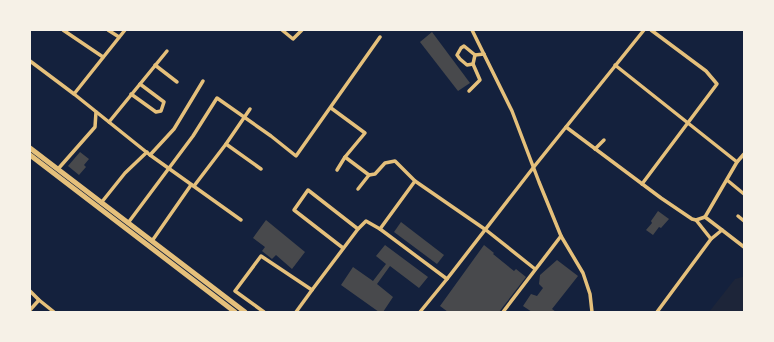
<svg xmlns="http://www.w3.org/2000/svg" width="774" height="342" font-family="Cabin,sans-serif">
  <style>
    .green { fill: #1d2539 }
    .building { fill: #48494c }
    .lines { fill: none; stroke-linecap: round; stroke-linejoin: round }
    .minor { stroke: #e5c07b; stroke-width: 3.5 }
    .primary { stroke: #e5c07b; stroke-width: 5 }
  </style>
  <rect width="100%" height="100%" fill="#14213d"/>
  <polygon class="green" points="742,277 744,277 744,312 709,312 735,279"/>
  <g class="building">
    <polygon points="432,32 470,83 458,91 420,42"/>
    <polygon points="80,152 89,159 84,165 86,167 79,175 68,166"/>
    <polygon points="658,211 669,219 661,228 659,227 653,235 646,230 652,223 651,221"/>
    <polygon points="266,220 305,252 292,269 276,255 272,259 262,251 265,247 253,238"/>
    <polygon points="401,222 444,255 437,264 394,232"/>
    <polygon points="385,245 428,277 419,288 390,266 377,284 393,297 383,312 379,312 341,285 353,267 373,281 386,264 376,256"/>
    <polygon points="484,245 494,253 493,254 514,271 516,269 526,277 499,312 452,312 451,311 448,312 440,306"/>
    <polygon points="557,260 578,276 552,309 556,312 532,312 523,306 531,294 537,296 543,288 539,284 540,275"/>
  </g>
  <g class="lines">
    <g class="minor">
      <polyline points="63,30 103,57"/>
      <polyline points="108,30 119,37"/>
      <polyline points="282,30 293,39 302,30"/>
      <polyline points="472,30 512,111 539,182 561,236 583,273 590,294 592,312"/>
      <polyline points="30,61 74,94 150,155 241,220"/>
      <polyline points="473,64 467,65 460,59 457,55 461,48 464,46 475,55 484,54"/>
      <polyline points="155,65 177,82"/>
      <polyline points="615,65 737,162"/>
      <polyline points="469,91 480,80 473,64 475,55"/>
      <polyline points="74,94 125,30"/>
      <polyline points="131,94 156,112 161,111 164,102 140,84"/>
      <polyline points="331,108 365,133 345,157 337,170"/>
      <polyline points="109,122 167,51"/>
      <polyline points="566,127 661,198 692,219 696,220 705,217"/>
      <polyline points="226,144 261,169"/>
      <polyline points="595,149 604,140"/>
      <polyline points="150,155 174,129 203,81"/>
      <polyline points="345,157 369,175 375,174 385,163 395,161 415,181"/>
      <polyline points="58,169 95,127 96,112"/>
      <polyline points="727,180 744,194"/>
      <polyline points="642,184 717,84 706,71 651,30"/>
      <polyline points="194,186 226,144 250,109"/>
      <polyline points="358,189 369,175"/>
      <polyline points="101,203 125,173 147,152"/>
      <polyline points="738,216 744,221"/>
      <polyline points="696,220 711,239"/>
      <polyline points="128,223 193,136 217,98 271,136 296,156 380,37"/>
      <polyline points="380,229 447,279 420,312"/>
      <polyline points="722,230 705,217 737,162 744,154"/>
      <polyline points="152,241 191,185"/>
      <polyline points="343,248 294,210 308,190 358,229"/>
      <polyline points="447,279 533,168 644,30"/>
      <polyline points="30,291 39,300 54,312"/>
      <polyline points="30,310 39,300"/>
      <polyline points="264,312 235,291 261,256 312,290 358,229 366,221 380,229 415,181 486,230 535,269"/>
      <polyline points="296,312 312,290"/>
      <polyline points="503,312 561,236"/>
      <polyline points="657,312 711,239 722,230 744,247"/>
    </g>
    <g class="primary">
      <polyline points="30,148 245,312"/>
      <polyline points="30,155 235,312"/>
    </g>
  </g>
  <rect width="774" height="342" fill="none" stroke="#f6f1e7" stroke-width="62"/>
</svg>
